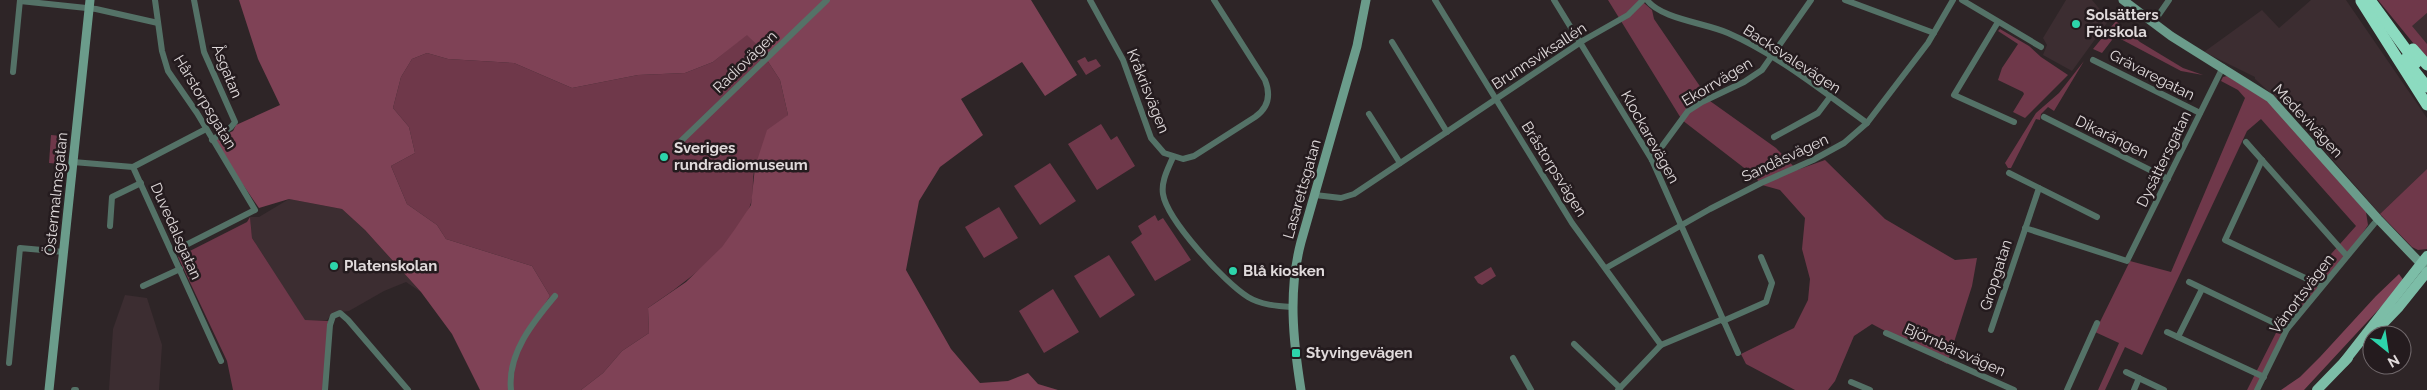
<svg xmlns="http://www.w3.org/2000/svg" width="2427" height="390" font-family="Raleway,sans-serif">
  <style>
    .built { fill: #3c2d31 }
    .green { fill: #6f384a }
    .forest { fill: #7f4256 }
    .lines { fill: none; stroke-linecap: round; stroke-linejoin: round }
    .street { stroke: #547267; stroke-width: 6 }
    .secondary { stroke: #6b9c8b; stroke-width: 9 }
    .primary { stroke: #7cbda7; stroke-width: 10 }
    .highway { stroke: #8cdbc0; stroke-width: 11 }
    .poi-dot { fill: #2dd4ab; stroke: #241b1e; stroke-width: 2 }
    .labels { text-anchor: middle; stroke-width: 5; stroke-linejoin: round; paint-order: stroke }
    .poi-label { font-size: 15px; font-weight: bold; fill: #e0dadb; stroke: #241b1e; text-anchor: start }
    .street-label { font-size: 15px; fill: #e0dadb; stroke: #241b1e }
  </style>
  <rect width="100%" height="100%" fill="#2e2527"/>
  <g class="built">
    <polygon points="2066,0 2092,0 2109,20 2072,71 2043,55 2047,45 2043,38"/>
    <polygon points="2311,0 2346,0 2427,118 2427,169 2380,214 2288,109 2255,79 2255,77 2204,52 2262,10 2279,28"/>
    <polygon points="2427,13 2427,44 2411,26"/>
    <polygon points="289,199 342,209 365,230 421,292 406,282 384,291 349,311 333,313 327,320 305,321 252,238 250,217 259,217"/>
    <polygon points="125,295 147,298 162,345 159,390 109,390 113,329"/>
  </g>
  <g class="green">
    <polygon points="1608,0 1645,0 1644,3 1652,10 1654,19 1710,101 1776,148 1797,170 1825,160 1885,219 1955,260 1977,258 1972,286 1947,364 1872,324 1854,336 1835,381 1828,390 1795,390 1746,364 1741,354 1794,328 1808,300 1810,279 1802,249 1805,218 1780,190 1762,185 1752,174 1682,120"/>
    <polygon points="2378,0 2427,0 2427,13 2412,26 2427,44 2427,60"/>
    <polygon points="2116,21 2140,42 2183,68 2203,75 2181,71 2115,36 2102,53 2093,49"/>
    <polygon points="2000,29 2029,46 2041,57 2068,75 2025,118 2013,112 2024,94 2023,92 1998,80 2002,68 2018,44 1998,31"/>
    <path d="M747,34L758,46L780,80L788,115C779,129 760,153 755,168C751,179 755,194 750,206C731,250 686,282 648,308L649,333L622,351L603,373L581,390H512L517,349L550,296L532,266L446,239L437,225L407,204L391,166L415,153L409,127L393,108L401,77L412,59L427,53L448,59L514,63L572,88L638,75L685,73L713,62Z"/>
    <polygon points="1085,57 1088,62 1096,59 1101,66 1086,75 1077,61"/>
    <polygon points="2084,61 2054,111 2048,107 2041,114 2040,120 2036,119 2011,168 2008,168 2005,163 2036,113 2059,93"/>
    <polygon points="2227,76 2271,103 2366,212 2368,225 2347,257 2288,331 2258,390 2247,390 2279,327 2307,281 2356,226 2261,119 2247,131 2142,355 2125,347 2105,390 2098,390 2119,343 2095,332 2130,261 2171,272 2245,98 2238,90 2221,81 2223,77"/>
    <polygon points="1101,124 1111,140 1117,136 1135,166 1097,190 1068,144"/>
    <polygon points="51,135 63,136 61,164 49,163"/>
    <polygon points="1050,163 1076,201 1040,225 1014,186"/>
    <polygon points="2427,169 2427,249 2418,250 2412,247 2380,214"/>
    <polygon points="999,207 1018,238 984,258 965,227"/>
    <polygon points="1155,215 1158,221 1163,218 1191,260 1155,281 1131,242 1142,234 1138,226"/>
    <polygon points="250,217 252,238 305,320 329,321 324,390 233,390 227,361 178,257 247,222"/>
    <polygon points="1109,255 1135,295 1100,318 1074,276"/>
    <polygon points="1491,267 1496,276 1482,285 1478,283 1474,277"/>
    <polygon points="1053,289 1079,332 1044,353 1019,311"/>
  </g>
  <g class="forest">
    <polygon points="239,0 1031,0 1077,75 1045,96 1022,62 961,99 983,135 940,167 919,201 906,270 951,349 980,383 1008,381 1028,373 1038,384 1058,390 581,390 603,373 622,351 649,333 648,308 686,282 722,247 735,229 751,205 755,167 767,130 788,115 780,80 758,46 747,35 713,62 685,73 638,75 572,88 514,63 448,59 427,53 412,59 401,77 393,108 409,127 415,153 391,166 407,204 437,225 446,239 532,266 550,296 517,349 512,390 480,390 452,334 421,292 365,230 342,209 289,199 259,208 213,141 233,131 236,125 280,105 258,59"/>
    <polygon points="2399,274 2404,281 2392,295 2304,390 2281,390 2300,377 2320,357 2376,296"/>
  </g>
  <g class="lines">
    <g class="street">
      <polyline points="155,0 162,51 168,71 197,113 255,210 172,252"/>
      <polyline points="194,0 204,52 235,122 231,127 212,140"/>
      <path d="M1090,0L1123,60L1151,138L1164,153L1183,159L1194,156L1255,117C1268,108 1271,95 1265,80L1214,0"/>
      <polyline points="1435,0 1572,223 1661,345"/>
      <polyline points="1554,0 1652,160 1738,353"/>
      <path d="M1647,0C1661,19 1706,23 1728,33C1778,55 1822,91 1867,123"/>
      <polyline points="1845,0 1934,33"/>
      <polyline points="1962,0 2041,47"/>
      <polyline points="20,1 96,9 158,23"/>
      <polyline points="1998,22 1954,95 2014,122"/>
      <polyline points="2153,23 2169,0"/>
      <polyline points="1392,42 1447,132"/>
      <polyline points="2093,60 2200,113"/>
      <polyline points="13,72 20,0"/>
      <polyline points="1369,114 1400,163"/>
      <polyline points="2044,117 2168,179"/>
      <polyline points="1774,137 1818,113 1830,97"/>
      <polyline points="680,142 827,0"/>
      <polyline points="2246,142 2347,256"/>
      <path d="M1173,157C1168,169 1161,181 1163,194C1167,220 1225,283 1248,297C1261,305 1277,306 1292,307"/>
      <polyline points="1652,160 1688,111 1702,102 1744,82 1762,70 1811,0"/>
      <polyline points="2262,160 2225,240 2322,286"/>
      <polyline points="73,162 133,167 221,361"/>
      <polyline points="133,167 206,129"/>
      <polyline points="2009,173 2097,217"/>
      <polyline points="1315,195 1341,198 1354,194 1584,40 1628,15 1643,0"/>
      <polyline points="110,226 112,197 141,183"/>
      <polyline points="2025,228 2127,261 2223,67"/>
      <polyline points="1606,268 1710,209 1761,183 1813,160 1844,143 1867,123 1928,43 1953,0"/>
      <polyline points="2189,282 2287,329"/>
      <polyline points="143,286 180,269"/>
      <polyline points="1723,321 1766,302 1772,283 1761,257"/>
      <polyline points="1991,330 2039,188"/>
      <polyline points="2167,332 2264,377"/>
      <polyline points="1886,333 2014,390"/>
      <polyline points="2178,337 2202,289"/>
      <polyline points="1574,344 1620,388"/>
      <polyline points="1513,358 1531,390"/>
      <polyline points="9,363 20,248 64,252"/>
      <polyline points="2126,372 2164,390"/>
      <polyline points="1851,382 1870,390"/>
      <polyline points="74,390 76,390"/>
      <polyline points="325,390 330,325 333,316 340,313 348,320 408,390"/>
      <path d="M511,390C507,354 533,322 555,296"/>
      <polyline points="1618,390 1661,345 1723,319"/>
      <polyline points="2067,390 2097,323"/>
      <polyline points="2134,390 2139,378"/>
      <polyline points="2257,390 2287,329 2378,219"/>
    </g>
    <g class="secondary">
      <polyline points="2123,0 2171,36 2270,98 2378,219 2425,268"/>
      <polyline points="49,390 90,0"/>
      <path d="M1301,390C1293,340 1288,291 1301,242L1357,46L1366,0"/>
    </g>
    <g class="primary">
      <polyline points="2372,335 2399,307 2427,272"/>
      <polyline points="2344,362 2427,256"/>
      <polyline points="2317,390 2348,358"/>
    </g>
    <g class="highway">
      <polyline points="2370,0 2416,63"/>
      <polyline points="2361,1 2427,105"/>
      <polyline points="2413,49 2427,65"/>
      <polyline points="2405,59 2427,87"/>
    </g>
  </g>
  <g class="poi-dot">
    <circle cx="2076" cy="24" r="5"/>
    <circle cx="664" cy="157" r="5"/>
    <circle cx="334" cy="266" r="5"/>
    <circle cx="1233" cy="271" r="5"/>
    <rect x="1291" y="348" width="10" height="10" rx="2.5"/>
  </g>
  <g class="labels">
    <g class="poi-label">
      <text x="2086" y="20">Solsätters<tspan x="2086" dy="17">Förskola</tspan></text>
      <text x="674" y="153">Sveriges<tspan x="674" dy="17">rundradiomuseum</tspan></text>
      <text x="344" y="271">Platenskolan</text>
      <text x="1243" y="276">Blå kiosken</text>
      <text x="1306" y="358">Styvingevägen</text>
    </g>
    <g class="street-label">
      <text transform="translate(1539 56) rotate(-33)" y="5">Brunnsviksallén</text>
      <text transform="translate(1792 59) rotate(33)" y="5">Backsvalevägen</text>
      <text transform="translate(745 62) rotate(-44)" y="5">Radiovägen</text>
      <text transform="translate(227 71) rotate(68)" y="5">Åsgatan</text>
      <text transform="translate(2152 75) rotate(27)" y="5">Grävaregatan</text>
      <text transform="translate(1717 82) rotate(-31)" y="5">Ekorrvägen</text>
      <text transform="translate(1148 91) rotate(68)" y="5">Kråkrisvägen</text>
      <text transform="translate(205 102) rotate(59)" y="5">Hårstorpsgatan</text>
      <text transform="translate(2308 121) rotate(47)" y="5">Medevivägen</text>
      <text transform="translate(1650 137) rotate(61)" y="5">Klockarevägen</text>
      <text transform="translate(2112 137) rotate(26)" y="5">Dikarängen</text>
      <text transform="translate(1785 158) rotate(-25)" y="5">Sandåsvägen</text>
      <text transform="translate(2164 159) rotate(-64)" y="5">Dysättersgatan</text>
      <text transform="translate(1554 169) rotate(58)" y="5">Bråstorpsvägen</text>
      <text transform="translate(1302 189) rotate(-74)" y="5">Lasarettsgatan</text>
      <text transform="translate(56 194) rotate(-84)" y="5">Östermalmsgatan</text>
      <text transform="translate(176 231) rotate(66)" y="5">Duvedalsgatan</text>
      <text transform="translate(1996 275) rotate(-72)" y="5">Gropgatan</text>
      <text transform="translate(2302 294) rotate(-53)" y="5">Vänortsvägen</text>
      <text transform="translate(1955 350) rotate(24)" y="5">Björnbärsvägen</text>
    </g>
  </g>
  <g transform="translate(2387 350) rotate(150)"><circle r="24" fill="#241b1e" stroke="#6f676a"/>
  <path d="M0-4L9 19L0 12L-9 19Z" fill="#2dd4ab"/>
  <text y="-8" font-size="14" font-weight="bold" text-anchor="middle" fill="#e0dadb">N</text>
  </g>
</svg>
